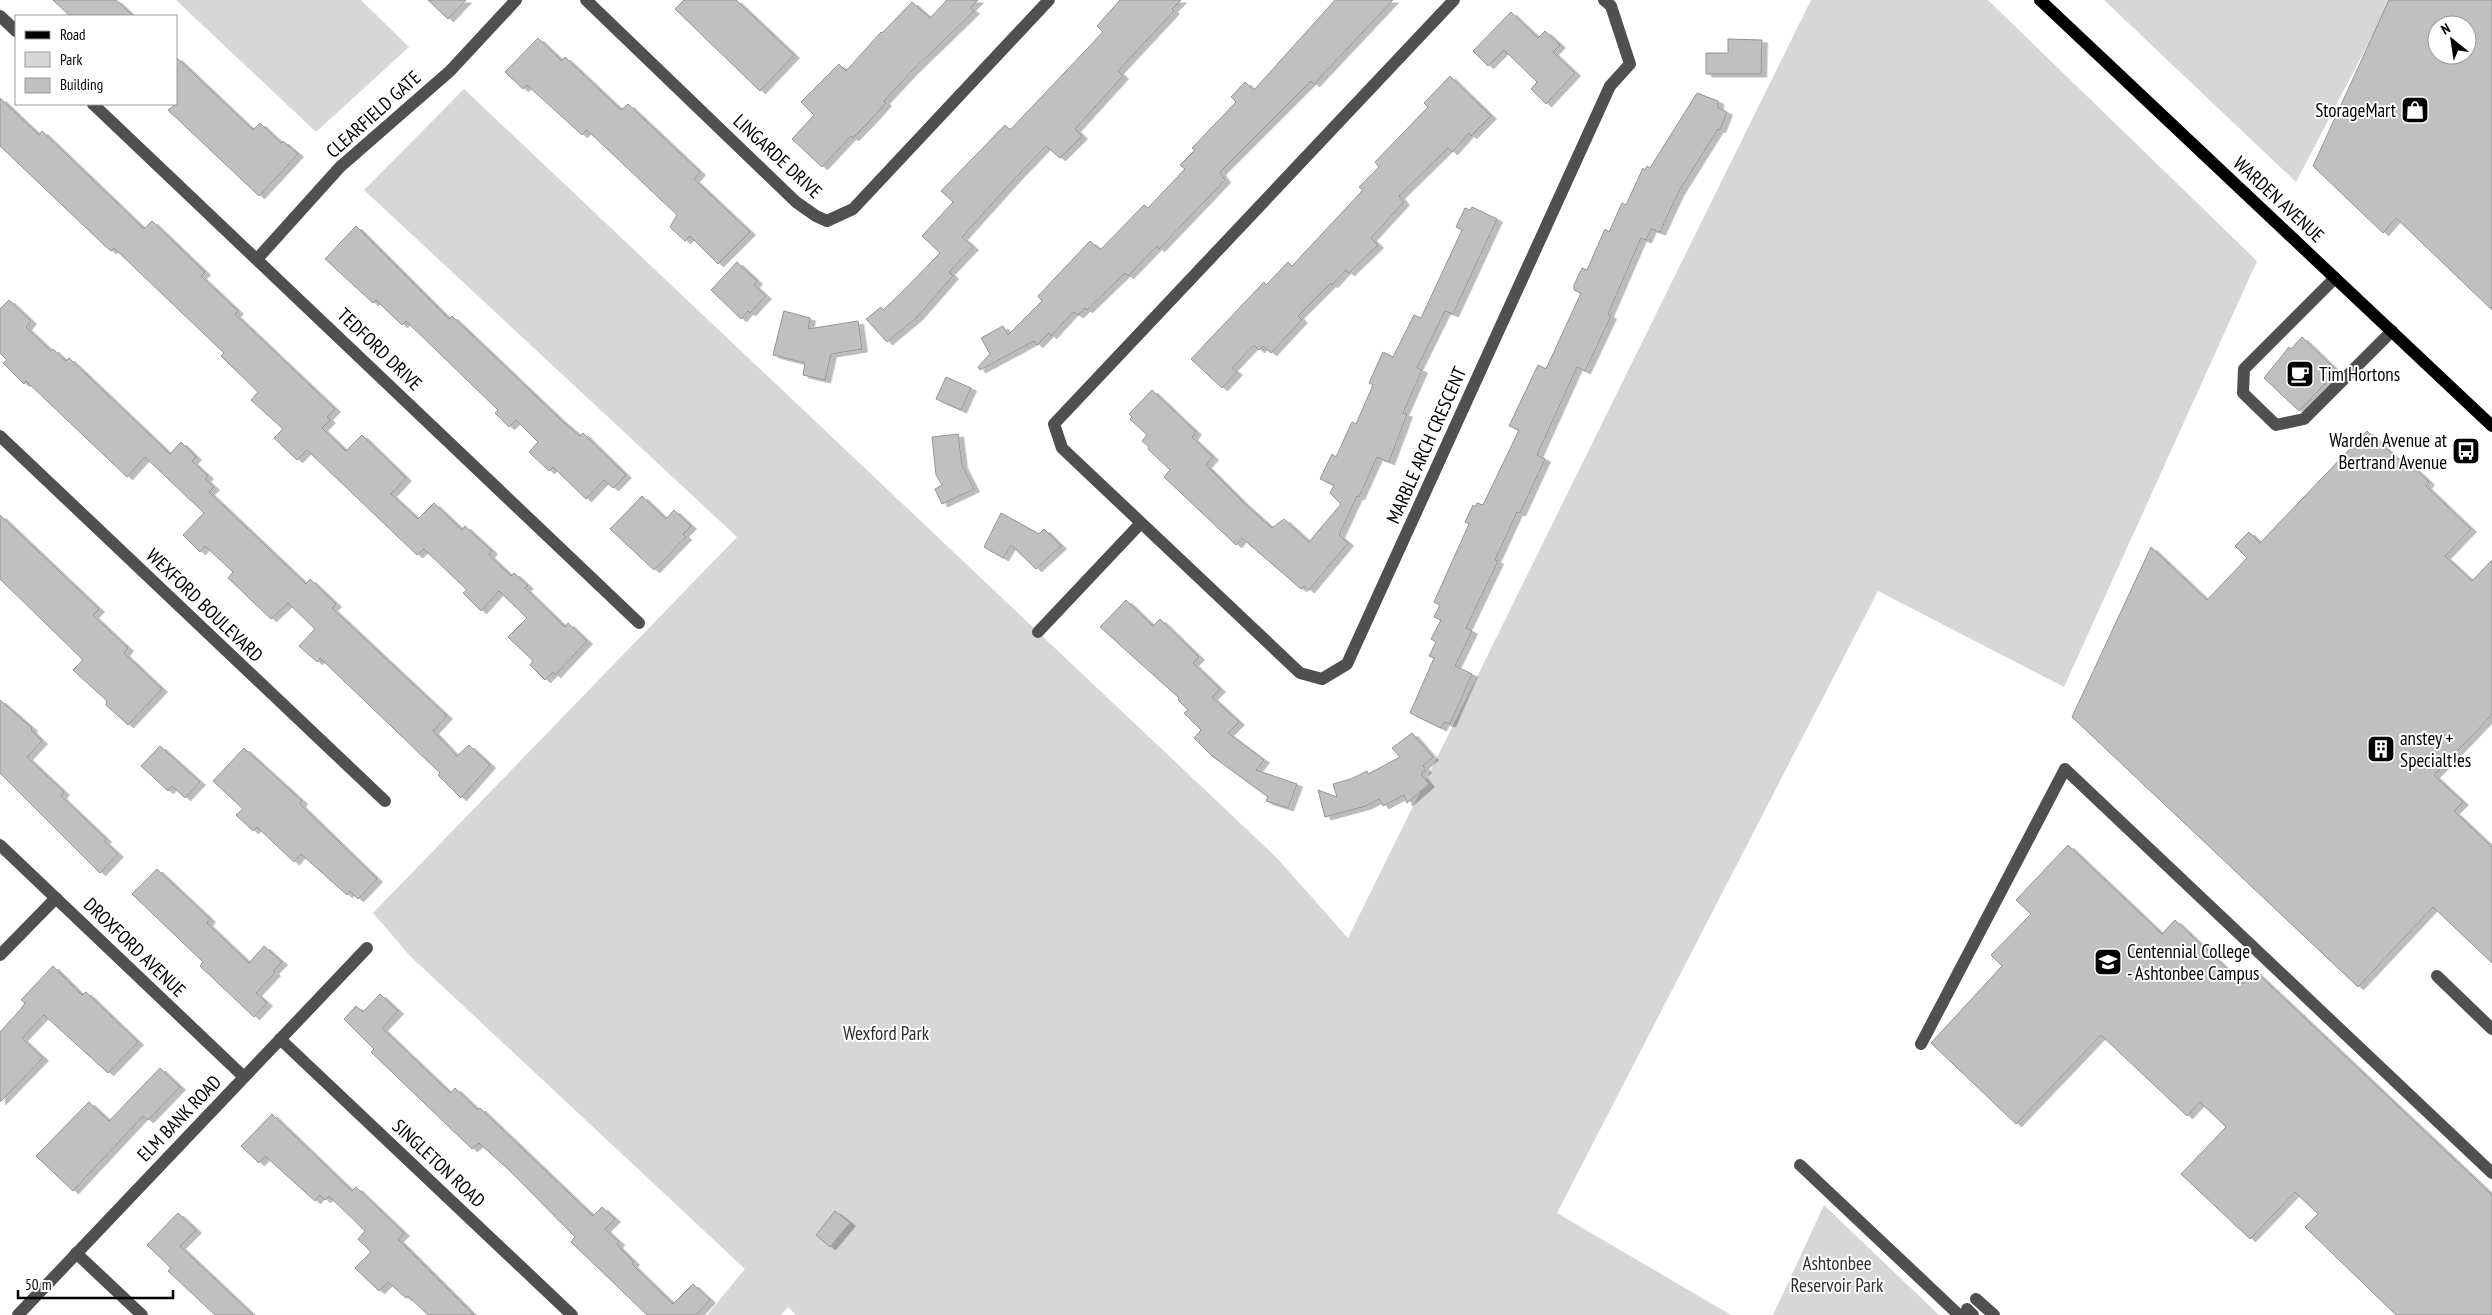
<svg xmlns="http://www.w3.org/2000/svg" width="2492" height="1315" font-family="'PT Sans Narrow',sans-serif">
  <style>
    .green { fill: #d7d7d7 }
    .building { fill: #c0c0c0; stroke: #949494; fill-rule: evenodd; filter: url(#shadow) }
    .lines { fill: none; stroke-linecap: round; stroke-linejoin: round }
    .minor { stroke: #505050; stroke-width: 12 }
    .major { stroke: #000; stroke-width: 12 }
    .labels { text-anchor: middle; stroke-width: 4; stroke-linejoin: round; paint-order: stroke }
    .poi-label { font-size: 19px; fill: #000; stroke: #fff; text-anchor: start }
    .street-label { font-size: 19px; fill: #000; stroke: #fff }
    .park-label { font-size: 19px; fill: #2e2e2e; stroke: #fff }
  </style>
  <defs>
    <filter id="shadow"><feDropShadow dx="5.5" dy="3" stdDeviation="0" flood-color="#0004"/></filter>
  </defs>
  <rect width="100%" height="100%" fill="#fff"/>
  <g class="green">
    <polygon points="176,0 361,0 409,47 316,132"/>
    <polygon points="1811,0 1988,0 2257,261 2064,687 1878,591 1557,1213 1731,1315 796,1315 788,1307 781,1315 707,1315 745,1269 410,956 373,913 737,537 364,190 464,89 1277,858 1348,938"/>
    <polygon points="2104,0 2391,0 2296,182"/>
    <polygon points="1824,1205 1939,1315 1773,1315"/>
  </g>
  <g class="building">
    <polygon points="53,0 116,0 133,16 70,16"/>
    <polygon points="428,0 466,0 448,19"/>
    <polygon points="684,0 736,0 794,55 760,91 675,9"/>
    <polygon points="947,0 978,0 970,8 974,11 912,71 884,101 886,103 868,123 853,138 851,136 822,167 792,139 814,115 801,102 839,64 846,71 881,32 882,33 912,2 930,18"/>
    <polygon points="1120,0 1181,0 1172,9 1174,11 1118,71 1123,76 1075,129 1082,136 1060,158 1046,146 1017,176 962,237 973,247 949,272 953,276 917,317 887,342 866,319 881,307 883,310 898,296 940,253 922,236 953,202 941,191 1005,125 1010,130 1103,32 1097,26"/>
    <polygon points="1335,0 1393,0 1314,84 1311,81 1220,172 1225,180 1159,249 1157,246 1128,276 1125,273 1087,310 1085,308 1078,315 1073,312 1051,336 1049,333 1037,345 1034,341 980,370 978,367 990,354 981,338 1003,326 1008,335 1042,301 1038,296 1090,241 1100,250 1144,205 1148,208 1185,169 1180,165 1195,150 1192,148 1236,102 1231,97 1245,82 1254,90"/>
    <path d="M2389,0H2492V310L2396,218L2383,233L2313,166ZM2437,25H2467V55H2437Z"/>
    <polygon points="1511,12 1538,38 1545,31 1560,45 1553,52 1575,73 1546,104 1531,89 1537,82 1504,50 1488,66 1473,51"/>
    <polygon points="538,38 562,61 565,57 621,110 628,104 700,172 694,179 750,232 718,264 690,236 685,241 670,227 677,215 587,130 582,135 527,85 523,89 505,72"/>
    <polygon points="1728,39 1762,40 1761,74 1706,74 1706,53 1728,53"/>
    <polygon points="176,57 253,130 260,123 281,143 283,141 298,154 259,196 168,110 176,104"/>
    <polygon points="1450,76 1491,116 1471,136 1469,133 1452,152 1448,148 1399,196 1404,202 1371,238 1378,245 1349,273 1346,270 1332,285 1331,283 1298,316 1302,320 1271,353 1263,346 1259,350 1254,345 1232,368 1237,372 1222,388 1191,359 1264,282 1266,285 1288,262 1292,266 1363,190 1359,187 1379,167 1375,162 1428,107 1424,103"/>
    <polygon points="1697,93 1718,101 1718,108 1727,112 1720,130 1718,129 1678,193 1660,232 1651,229 1646,240 1641,238 1608,314 1611,316 1585,371 1577,367 1537,455 1545,459 1520,513 1517,512 1495,560 1498,561 1466,628 1472,631 1455,666 1472,674 1450,724 1444,722 1441,728 1410,713 1434,658 1429,656 1436,642 1431,639 1441,620 1434,617 1440,605 1434,602 1469,524 1465,522 1473,505 1475,507 1477,503 1483,505 1519,430 1509,426 1538,365 1546,369 1581,293 1574,290 1574,285 1582,268 1587,270 1605,229 1609,232 1622,203 1626,205 1643,168 1645,170 1647,166 1650,168"/>
    <polygon points="0,98 39,135 42,131 144,229 152,221 205,272 201,276 238,311 235,314 335,409 327,417 330,420 322,428 346,451 362,435 406,478 391,494 418,519 434,503 462,530 465,526 492,551 489,555 511,576 514,573 528,586 525,588 565,627 568,623 587,641 555,675 553,672 545,680 530,665 533,661 508,637 527,618 499,591 481,611 463,593 467,590 424,549 417,555 307,450 297,460 274,438 283,429 251,400 258,392 221,356 224,353 114,248 111,251 104,245 0,146"/>
    <polygon points="1472,207 1497,219 1453,314 1445,311 1417,368 1422,370 1403,413 1407,414 1389,462 1377,457 1359,497 1357,496 1339,535 1348,543 1309,590 1304,586 1301,589 1242,538 1236,545 1164,477 1170,470 1148,449 1149,447 1142,441 1147,435 1130,419 1132,417 1129,414 1152,390 1196,432 1192,437 1213,457 1206,465 1244,503 1272,528 1284,519 1309,542 1341,504 1330,493 1334,485 1320,479 1332,454 1336,457 1352,422 1356,424 1373,385 1369,383 1383,352 1393,357 1414,315 1421,318 1462,230 1456,227 1465,208 1470,210"/>
    <polygon points="356,226 449,319 452,316 560,419 580,436 583,433 626,475 613,488 604,480 586,499 553,467 549,471 529,452 538,442 516,420 509,427 495,413 498,410 406,321 402,325 376,300 373,303 325,259"/>
    <polygon points="737,262 757,281 754,285 766,296 750,313 748,311 741,319 711,290"/>
    <polygon points="9,300 31,321 26,327 51,351 53,349 66,361 69,358 170,454 181,442 196,457 192,461 208,476 205,479 214,487 209,492 306,584 310,579 336,604 332,608 447,716 433,731 457,756 469,745 490,765 461,798 438,775 440,773 320,658 317,662 299,646 315,629 288,603 271,619 228,578 233,572 205,546 200,552 183,535 204,513 145,457 127,477 26,381 24,384 3,363 7,360 0,353 0,309"/>
    <polygon points="784,311 810,318 808,329 858,321 862,349 831,354 825,380 803,375 805,363 773,355"/>
    <polygon points="2302,337 2337,371 2299,411 2264,378 2289,347 2291,349"/>
    <polygon points="946,377 971,388 961,410 936,399"/>
    <polygon points="2367,431 2404,465 2408,462 2429,482 2426,486 2471,529 2445,556 2472,581 2492,560 2492,715 2434,775 2463,802 2454,811 2492,847 2492,963 2433,907 2358,987 2072,717 2151,547 2207,600 2247,558 2235,546 2249,532 2260,543"/>
    <polygon points="958,434 962,465 974,489 942,504 935,489 942,485 936,475 932,437"/>
    <polygon points="642,496 666,519 674,510 691,526 683,534 686,537 654,570 610,529"/>
    <polygon points="1001,513 1039,534 1044,529 1061,546 1036,569 1011,545 1003,558 984,547"/>
    <polygon points="0,515 99,609 93,615 128,648 124,653 162,689 128,725 106,705 107,701 73,670 83,660 0,579"/>
    <polygon points="1126,600 1153,626 1160,619 1199,657 1193,663 1220,689 1212,697 1239,722 1228,733 1264,760 1256,770 1297,784 1288,808 1266,801 1268,797 1212,756 1194,738 1201,730 1184,713 1188,710 1178,700 1179,698 1100,627"/>
    <polygon points="0,700 32,728 31,730 42,741 27,757 64,792 61,796 106,839 104,841 118,854 100,873 0,773"/>
    <polygon points="1412,733 1433,757 1423,766 1426,770 1421,774 1429,784 1407,803 1404,795 1383,806 1379,799 1366,806 1325,817 1318,790 1337,797 1333,784 1351,779 1367,771 1368,774 1400,757 1392,748"/>
    <polygon points="160,746 200,782 185,798 172,786 168,791 141,766"/>
    <polygon points="244,748 302,801 300,804 377,879 358,899 350,891 347,895 301,854 294,862 257,827 253,831 236,815 243,809 213,781"/>
    <polygon points="2068,845 2162,934 2175,920 2243,984 2255,971 2492,1195 2492,1315 2396,1315 2305,1227 2318,1214 2295,1192 2250,1239 2181,1174 2226,1127 2200,1102 2187,1116 2101,1035 2016,1124 1931,1043 2002,966 1991,955 2031,914 2016,900"/>
    <polygon points="157,869 210,919 207,923 249,963 264,946 282,962 273,971 275,973 256,993 267,1003 254,1017 200,966 203,962 132,894"/>
    <polygon points="53,966 82,995 86,992 138,1042 108,1073 44,1015 22,1038 43,1058 0,1102 0,1032 20,1010 25,1003 21,1000"/>
    <polygon points="380,994 398,1011 382,1028 445,1088 451,1093 455,1088 478,1110 480,1108 593,1216 602,1207 615,1219 605,1229 619,1242 617,1245 634,1262 632,1264 673,1304 693,1284 710,1300 696,1315 647,1315 571,1242 575,1237 511,1172 479,1143 472,1149 371,1052 374,1049 344,1019 356,1006 363,1012"/>
    <polygon points="160,1068 180,1087 148,1120 143,1116 73,1191 36,1156 89,1102 109,1121"/>
    <polygon points="272,1114 352,1191 356,1187 404,1233 398,1239 474,1315 428,1315 408,1296 406,1298 388,1282 379,1291 355,1268 371,1252 358,1239 365,1231 329,1196 325,1200 320,1195 315,1201 265,1156 259,1163 241,1146"/>
    <polygon points="835,1211 850,1223 830,1247 816,1235"/>
    <polygon points="178,1213 196,1230 180,1246 253,1315 215,1315 168,1271 171,1268 147,1245"/>
  </g>
  <g class="lines">
    <g class="minor">
      <polyline points="586,0 796,202 816,216 827,221 853,209 1049,0"/>
      <polyline points="1454,0 1054,424 1062,448 1300,673 1322,679 1347,664 1610,86 1630,64 1611,6 1604,0"/>
      <polyline points="0,16 16,31"/>
      <polyline points="93,104 639,623"/>
      <polyline points="258,258 340,167 450,71 516,0"/>
      <polyline points="2335,278 2244,369 2243,393 2276,425 2304,419 2392,331"/>
      <polyline points="0,436 385,801"/>
      <polyline points="1038,632 1140,524"/>
      <polyline points="0,845 244,1077"/>
      <polyline points="0,955 56,898"/>
      <polyline points="2437,976 2492,1029"/>
      <polyline points="280,1039 572,1315"/>
      <polyline points="1921,1044 2065,769 2492,1173"/>
      <polyline points="1800,1165 1959,1315"/>
      <polyline points="76,1253 142,1315"/>
      <polyline points="1976,1299 1994,1315"/>
      <polyline points="1967,1309 1973,1315"/>
      <polyline points="18,1315 367,948"/>
    </g>
    <polyline class="major" points="2040,0 2492,426"/>
  </g>
  <defs>
    <symbol id="shop-square" viewBox="-11 -11 22 22"><rect x="-9" y="-9" width="18" height="18" rx="4" fill="#000" stroke="#fff"/><path d="M-5-2.5h2.3a2.7 3.5 0 0 1 5.4 0H5L5.5 6h-11ZM-1.5-2.5h3a1.5 2.3 0 0 0-3 0Z" fill="#fff"/></symbol>
    <symbol id="cafe-square" viewBox="-11 -11 22 22"><rect x="-9" y="-9" width="18" height="18" rx="4" fill="#000" stroke="#fff"/><path d="M-5.5-4.5H6V0H3Q3 3.5 0 3.5H-2.5Q-5.5 3.5-5.5 0ZM3-3.2v2h1.7v-2ZM-6 4.5H4V6H-6Z" fill="#fff"/></symbol>
    <symbol id="bus-square" viewBox="-11 -11 22 22"><rect x="-9" y="-9" width="18" height="18" rx="4" fill="#000" stroke="#fff"/><path d="M-5-6H5V4H4V6H2V4H-2V6H-4V4H-5ZM-3.5-4V0h7V-4ZM-3.5 1.2v1.5H-2V1.2ZM2 1.2v1.5H3.5V1.2Z" fill="#fff"/></symbol>
    <symbol id="building-square" viewBox="-11 -11 22 22"><rect x="-9" y="-9" width="18" height="18" rx="4" fill="#000" stroke="#fff"/><path d="M-4-6H4V6H1V3H-1V6H-4ZM-2.5-4.3h1.7v1.8h-1.7ZM.8-4.3h1.7v1.8H.8ZM-2.5-1h1.7V.8h-1.7ZM.8-1h1.7V.8H.8Z" fill="#fff"/></symbol>
    <symbol id="university-square" viewBox="-11 -11 22 22"><rect x="-9" y="-9" width="18" height="18" rx="4" fill="#000" stroke="#fff"/><path d="M0-5L7-2L0 1L-7-2ZM-4 1L0 2.5L4 1V4Q0 6-4 4Z" fill="#fff"/></symbol>
  </defs>
  <g fill-rule="evenodd">
    <use href="#shop-square" x="2399" y="94" width="32" height="32"/>
    <use href="#cafe-square" x="2284" y="358" width="32" height="32"/>
    <use href="#bus-square" x="2450" y="435" width="32" height="32"/>
    <use href="#building-square" x="2365" y="733" width="32" height="32"/>
    <use href="#university-square" x="2092" y="946" width="32" height="32"/>
  </g>
  <g class="labels">
    <g class="poi-label">
      <text x="2396" y="117" text-anchor="end">StorageMart</text>
      <text x="2319" y="381">Tim Hortons</text>
      <text x="2447" y="447" text-anchor="end">Warden Avenue at<tspan x="2447" dy="22">Bertrand Avenue</tspan></text>
      <text x="2400" y="745">anstey +<tspan x="2400" dy="22">Specialt!es</tspan></text>
      <text x="2127" y="958">Centennial College<tspan x="2127" dy="22">- Ashtonbee Campus</tspan></text>
    </g>
    <g class="street-label">
      <text transform="translate(373 114) rotate(-42)" y="7">CLEARFIELD GATE</text>
      <text transform="translate(778 156) rotate(43)" y="7">LINGARDE DRIVE</text>
      <text transform="translate(2279 199) rotate(43)" y="7">WARDEN AVENUE</text>
      <text transform="translate(380 349) rotate(44)" y="7">TEDFORD DRIVE</text>
      <text transform="translate(1426 445) rotate(-66)" y="7">MARBLE ARCH CRESCENT</text>
      <text transform="translate(205 605) rotate(44)" y="7">WEXFORD BOULEVARD</text>
      <text transform="translate(135 947) rotate(44)" y="7">DROXFORD AVENUE</text>
      <text transform="translate(179 1118) rotate(-46)" y="7">ELM BANK ROAD</text>
      <text transform="translate(439 1163) rotate(43)" y="7">SINGLETON ROAD</text>
    </g>
    <g class="park-label">
      <text x="886" y="1040">Wexford Park</text>
      <text x="1837" y="1270">Ashtonbee<tspan x="1837" dy="22">Reservoir Park</tspan></text>
    </g>
  </g>
  <rect x="15" y="15" width="162" height="90" fill="#ffffff" stroke="#999999"/>
  <rect x="25" y="31" width="25" height="8" fill="#000000" stroke="#999999"/>
  <text x="60" y="40" font-size="15" fill="#000000">Road</text>
  <rect x="25" y="52" width="25" height="15" fill="#d7d7d7" stroke="#999999"/>
  <text x="60" y="65" font-size="15" fill="#000000">Park</text>
  <rect x="25" y="78" width="25" height="15" fill="#c0c0c0" stroke="#999999"/>
  <text x="60" y="90" font-size="15" fill="#000000">Building</text>
  <g transform="translate(2452 40) rotate(330)"><circle r="24" fill="#ffffff" stroke="#999999"/>
  <path d="M0-4L9 19L0 12L-9 19Z" fill="#000000"/>
  <text y="-8" font-size="14" font-weight="bold" text-anchor="middle" fill="#000000">N</text>
  </g>
  <path d="M18 1290v8h155v-8" fill="none" stroke="#000000" stroke-width="2.5"/>
  <text x="25" y="1290" font-size="15" fill="#000000" stroke="#ffffff" stroke-width="4" paint-order="stroke">50 m</text>
</svg>
